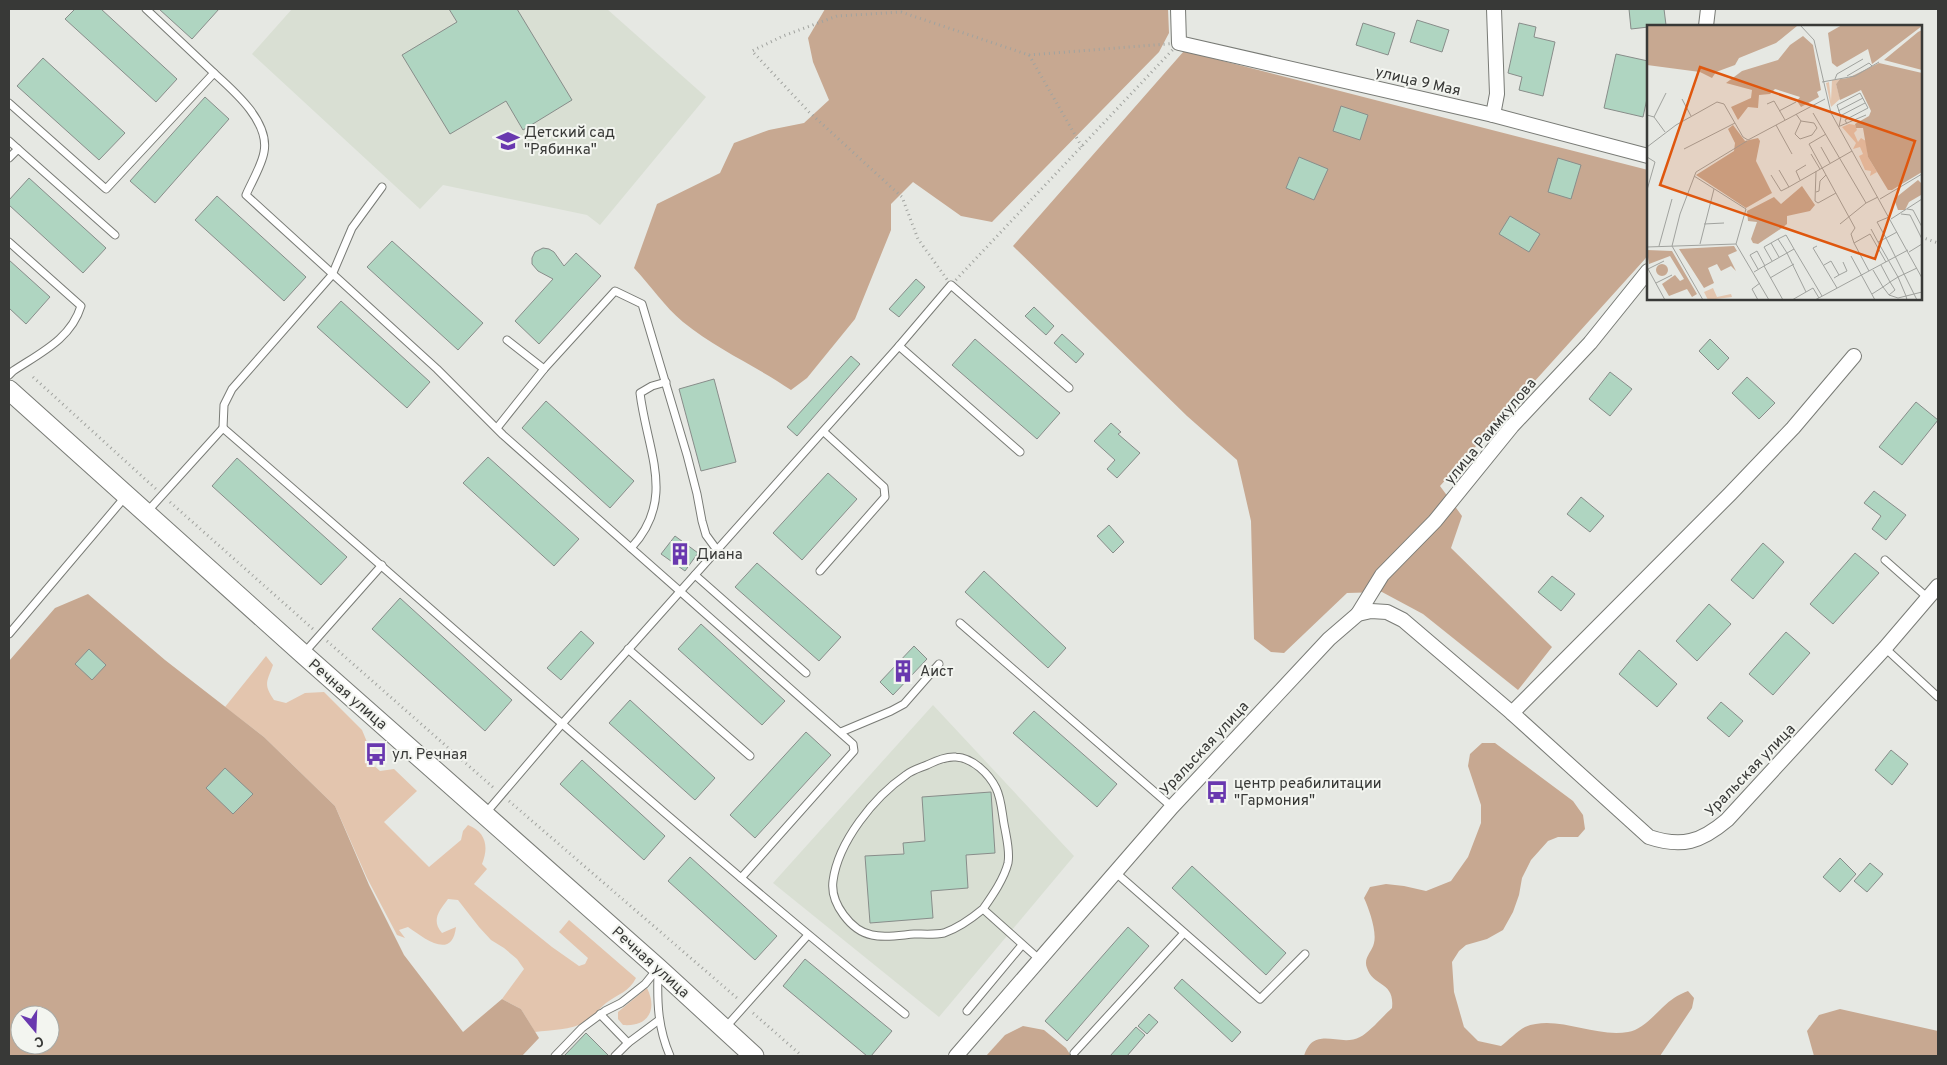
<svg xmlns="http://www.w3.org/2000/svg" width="1947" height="1065" font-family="Overpass,sans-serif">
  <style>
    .built { fill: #d9dfd3 }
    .green { fill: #e3c5ae }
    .forest { fill: #c7a891; fill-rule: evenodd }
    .building { fill: #afd5c1; stroke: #888d8a }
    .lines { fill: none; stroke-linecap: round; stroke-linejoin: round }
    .lane-casing { stroke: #797b76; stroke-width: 9 }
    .street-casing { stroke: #797b76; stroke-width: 16 }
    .secondary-casing { stroke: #797b76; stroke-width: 21 }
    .path { stroke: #a1a39f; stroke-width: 3; stroke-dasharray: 1 4; stroke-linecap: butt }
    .lane { stroke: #fff; stroke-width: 7 }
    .street { stroke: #fff; stroke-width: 14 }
    .secondary { stroke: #fff; stroke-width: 19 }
    .labels { text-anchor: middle; stroke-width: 4; stroke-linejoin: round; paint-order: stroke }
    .street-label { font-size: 15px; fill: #383937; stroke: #f3f5f0 }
    .poi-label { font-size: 15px; fill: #383937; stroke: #f3f5f0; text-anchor: start }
    .inset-road { fill: none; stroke: #a0a29e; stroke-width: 1 }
    .view { fill: #df570e; fill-opacity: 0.15; stroke: #df570e; stroke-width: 2.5 }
    .inset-edge { fill: none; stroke: #383937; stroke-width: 2.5 }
  </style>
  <rect width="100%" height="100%" fill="#e6e8e3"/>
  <g class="built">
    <polygon points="292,9 607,9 706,97 600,225 587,215 443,185 420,209 252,54"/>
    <polygon points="933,705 1074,856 939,1017 773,883"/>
  </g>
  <g class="green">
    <path d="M266,656L273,665C267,682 263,684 274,700L286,703L305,693L324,692L362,730L367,742V754L370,762L380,771L394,769L417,791L384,822L429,867L461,840L463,831L468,825C486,832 489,847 482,864L487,869L474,884L552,947L579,966L585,964L588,958L559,932L569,920L636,978C629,992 618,994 606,1003C599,1009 593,1017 585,1022C571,1030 551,1030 535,1032L521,1009L502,999L524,969L517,959L504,948L491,940L479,927L458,900L448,899C439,911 431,920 442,933L456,927C452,961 424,938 408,927L399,930L405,938L397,935L367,878L335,806L264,737L225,707Z"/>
    <path d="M647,988C658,1010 648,1027 623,1025L618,1019V1012Z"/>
  </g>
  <g class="forest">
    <path d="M825,9H1168L1169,33L1159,52L992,222L961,216L913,182L891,204V230L855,319L807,378L791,390C756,366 716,349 683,322C665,307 650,285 634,268L657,204L720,173L734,143L769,130L804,123L829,100L813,62L808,38Z"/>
    <polygon points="1184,51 1648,170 1648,254 1645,259 1440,486 1462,516 1451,548 1552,647 1518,690 1423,614 1382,592 1347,593 1284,653 1271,652 1254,639 1251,521 1237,460 1187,416 1013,246"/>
    <path d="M88,594L165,660L264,737L335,806L369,885L404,955L463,1032L502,999L521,1009L539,1038L522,1056H9V661L55,608ZM20,1015H50V1045H20Z"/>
    <path d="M1482,743H1495L1573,801L1583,815L1585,829L1578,837H1558L1548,841L1531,860L1522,878L1519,895L1513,912L1503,930L1487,939L1466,945L1459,951L1452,962L1454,992L1464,1027L1478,1041L1501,1046C1508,1041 1517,1031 1525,1027C1557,1014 1594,1038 1628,1032C1646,1029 1660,1007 1674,998C1678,995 1683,993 1688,991L1694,998L1692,1008L1660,1056H1304C1314,1024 1340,1048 1360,1037C1370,1032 1383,1016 1392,1008C1395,981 1373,987 1367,968C1363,958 1372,952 1374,943C1377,931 1369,909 1364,898L1370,887L1386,884L1404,886L1426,891L1451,881L1468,857L1481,823V805L1468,766L1470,754Z"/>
    <polygon points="1840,1009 1938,1031 1938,1056 1814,1056 1807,1031 1819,1015"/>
    <polygon points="1023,1026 1044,1030 1066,1048 1071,1056 986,1056 1005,1035"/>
  </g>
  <g class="building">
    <polygon points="75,9 101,9 177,79 156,102 65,19"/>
    <polygon points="159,9 219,9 192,39"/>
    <polygon points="449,9 517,9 572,100 523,130 506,101 450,134 402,55 457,22"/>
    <polygon points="1629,9 1664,9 1666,25 1631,29"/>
    <polygon points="1417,20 1449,30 1442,52 1410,42"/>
    <polygon points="1363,23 1395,33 1388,55 1356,45"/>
    <polygon points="1519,23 1536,27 1534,37 1555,42 1543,96 1519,90 1522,77 1508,73"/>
    <polygon points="1616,54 1648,61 1648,94 1643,117 1604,108"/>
    <polygon points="43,58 125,133 99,160 17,86"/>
    <polygon points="205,97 229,119 155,203 130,181"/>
    <polygon points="1341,106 1368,115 1360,140 1333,131"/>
    <polygon points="1299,157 1328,169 1314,200 1286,188"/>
    <polygon points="1558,158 1581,165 1571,199 1548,192"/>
    <polygon points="29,178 106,248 83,273 9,205 9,200"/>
    <polygon points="217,196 306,277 284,301 195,220"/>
    <polygon points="1510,216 1540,234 1529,252 1499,234"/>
    <polygon points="392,241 483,323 458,350 367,267"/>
    <polygon points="543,248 549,249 554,252 564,266 576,253 601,276 539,344 515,321 553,279 538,271 532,264 532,258 535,252"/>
    <polygon points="9,260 50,297 26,324 9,308"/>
    <polygon points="916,279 925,287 899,317 889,309"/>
    <polygon points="341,301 430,382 407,408 317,327"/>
    <polygon points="1034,307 1054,326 1046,335 1025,316"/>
    <polygon points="1062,334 1084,354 1076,363 1054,343"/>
    <polygon points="975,339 1060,413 1037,439 952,365"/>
    <polygon points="1710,339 1729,358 1718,370 1699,351"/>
    <polygon points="851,356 860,364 797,436 787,427"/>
    <polygon points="1610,372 1632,389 1610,416 1589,399"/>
    <polygon points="1747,377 1775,403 1759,419 1732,393"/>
    <polygon points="714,379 736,462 701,471 679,389"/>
    <polygon points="546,401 634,481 610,508 522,428"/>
    <polygon points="1916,402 1938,420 1902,465 1879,447"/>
    <polygon points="1111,423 1121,432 1118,434 1140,453 1117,478 1107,469 1115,460 1094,441"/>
    <polygon points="488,457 579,539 554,566 463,483"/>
    <polygon points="237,458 347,557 321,585 212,486"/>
    <polygon points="828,473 857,499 802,560 773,533"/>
    <polygon points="1874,491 1906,515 1886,540 1872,529 1881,516 1864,503"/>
    <polygon points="1581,497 1604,516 1590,532 1567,514"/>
    <polygon points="1109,525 1124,542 1113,553 1097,536"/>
    <polygon points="675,536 698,553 685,571 661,554"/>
    <polygon points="1763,543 1784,562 1753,599 1731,580"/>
    <polygon points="1855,553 1879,573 1833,624 1810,604"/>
    <polygon points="757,563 841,637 819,661 735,587"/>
    <polygon points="984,571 1066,648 1048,668 965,592"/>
    <polygon points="1552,576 1575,594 1561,611 1538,592"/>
    <polygon points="400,598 512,700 485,731 372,629"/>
    <polygon points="1709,604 1731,624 1697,661 1676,641"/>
    <polygon points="701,624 785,701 762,725 678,649"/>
    <polygon points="581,631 594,643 561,680 547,668"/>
    <polygon points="1786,632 1810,653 1773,695 1749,674"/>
    <polygon points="914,646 927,659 893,695 880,682"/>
    <polygon points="89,649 106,665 92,680 75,664"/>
    <polygon points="1639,650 1677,684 1657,707 1619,674"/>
    <polygon points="630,700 715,778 695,800 609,723"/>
    <polygon points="1721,702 1743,721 1729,737 1707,718"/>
    <polygon points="1034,711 1117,784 1097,807 1013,733"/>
    <polygon points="806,732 831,755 755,838 730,815"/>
    <polygon points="1891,750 1908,764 1892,785 1875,770"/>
    <polygon points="582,760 665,836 644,860 560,784"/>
    <polygon points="225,768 253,794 233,814 206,788"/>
    <polygon points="991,792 995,853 966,855 968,888 931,891 933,918 870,923 865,856 904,854 903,843 925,841 922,797"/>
    <polygon points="690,857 777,936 755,960 668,881"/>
    <polygon points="1840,858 1856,874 1840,892 1823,877"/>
    <polygon points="1870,863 1883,874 1867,892 1854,881"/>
    <polygon points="1192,866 1286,953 1266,975 1172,888"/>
    <polygon points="1128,927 1149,946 1067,1041 1045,1021"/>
    <polygon points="805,959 892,1031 871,1056 867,1056 783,986"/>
    <polygon points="1182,979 1241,1032 1232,1042 1174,988"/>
    <polygon points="1149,1014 1158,1022 1147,1034 1138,1026"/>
    <polygon points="1136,1027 1145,1035 1127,1056 1110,1056"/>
    <polygon points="586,1033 609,1056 564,1056"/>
  </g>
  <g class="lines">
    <defs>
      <g id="lane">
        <polyline points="146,9 214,73"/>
        <path d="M9,103L106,189L214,73C234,91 270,122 264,152C262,165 251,183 246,195L437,369L503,435L853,744L854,751L741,878"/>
        <polyline points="9,141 18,149"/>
        <polyline points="9,158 18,149 115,235"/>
        <path d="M9,242L81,306C71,339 40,353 13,371L9,375"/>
        <polyline points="507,340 544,369"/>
        <polyline points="899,346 951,285 1069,388"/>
        <polyline points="223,428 224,405 232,389 332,275 352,228 382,187"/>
        <polyline points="497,428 544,369 615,291 642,304 687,455 697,494 702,521 706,535 717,550"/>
        <path d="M146,513L223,428C450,624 672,825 905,1014"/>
        <path d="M631,548C677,499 647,451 640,393L652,386L666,382"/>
        <polyline points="1885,560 1928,598"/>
        <polyline points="820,571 885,497 884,487 824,432"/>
        <polyline points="695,575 806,673"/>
        <polyline points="960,623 1172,807"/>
        <polyline points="9,634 125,497"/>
        <polyline points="1885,648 1938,697"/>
        <polyline points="628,649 750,756"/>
        <polyline points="304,653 382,565"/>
        <polyline points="841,732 891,711 904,704 939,664"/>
        <polyline points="485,814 561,725 899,346 1020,452"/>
        <polyline points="1115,872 1260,999 1305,954"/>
        <path d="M983,909C971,919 958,928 944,933C935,935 923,934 914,934C901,935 885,938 872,935C851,931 830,903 833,881C838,842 874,797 906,775C912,770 920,768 927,765C935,761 946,756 956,757C973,758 989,774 996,788C1002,800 1002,816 1005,829C1007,840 1010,852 1008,863C1004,879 992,896 983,909L1039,959"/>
        <path d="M658,973C657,1003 658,1028 670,1056"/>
        <polyline points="967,1011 1022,945"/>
        <polyline points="600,1014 628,1043 615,1056"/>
        <polyline points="725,1028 808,935"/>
        <polyline points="628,1043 659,1020"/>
        <polyline points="1074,1053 1184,933"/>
        <polyline points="555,1056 582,1028 605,1011 621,1003 645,984 658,968"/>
      </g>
      <g id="street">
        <polyline points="1178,9 1179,43 1493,115 1648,156"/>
        <polyline points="1706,26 1708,9"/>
        <polyline points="1493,115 1497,94 1494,9"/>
        <polyline points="1358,614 1382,575 1435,521 1512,426 1590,343 1648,271"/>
        <polyline points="1512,713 1730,494 1793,428 1854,356"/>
        <path d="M956,1056L1172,807L1329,639L1358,614L1371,611L1387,612L1403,620L1512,713L1649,837C1682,848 1701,842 1727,820L1885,648L1938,586"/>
      </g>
      <polyline id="secondary" points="9,390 303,654 658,968 754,1056"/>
    </defs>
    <use href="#lane" class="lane-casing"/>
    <use href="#street" class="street-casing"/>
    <use href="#secondary" class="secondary-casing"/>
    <g class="path">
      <polygon points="901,12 1029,55 1179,43 951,285 918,239 902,197 809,112 752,51 783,36 837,16"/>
      <polyline points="1029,55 1082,147"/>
      <polyline points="1921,237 1938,243"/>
      <polyline points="33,377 156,489"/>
      <polyline points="170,502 313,629"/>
      <polyline points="327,641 495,789"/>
      <polyline points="509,801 737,998"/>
      <polyline points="753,1013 802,1056"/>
    </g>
    <use href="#lane" class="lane"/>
    <use href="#street" class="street"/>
    <use href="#secondary" class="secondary"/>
  </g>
  <defs>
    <symbol id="school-bare" viewBox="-9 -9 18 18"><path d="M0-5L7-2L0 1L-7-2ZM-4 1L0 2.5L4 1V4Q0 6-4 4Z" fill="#6938af" stroke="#f3f5f0" stroke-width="2.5" paint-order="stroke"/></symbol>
    <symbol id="building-bare" viewBox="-9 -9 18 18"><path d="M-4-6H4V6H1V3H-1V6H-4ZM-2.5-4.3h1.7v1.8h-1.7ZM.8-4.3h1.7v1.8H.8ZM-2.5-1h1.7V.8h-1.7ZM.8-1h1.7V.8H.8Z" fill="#6938af" stroke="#f3f5f0" stroke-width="2.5" paint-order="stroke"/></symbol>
    <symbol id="bus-bare" viewBox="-9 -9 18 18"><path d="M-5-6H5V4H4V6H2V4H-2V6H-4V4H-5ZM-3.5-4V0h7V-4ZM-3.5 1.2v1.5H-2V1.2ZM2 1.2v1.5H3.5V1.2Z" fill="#6938af" stroke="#f3f5f0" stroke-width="2.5" paint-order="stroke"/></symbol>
  </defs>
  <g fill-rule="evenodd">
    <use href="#school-bare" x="492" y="125" width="32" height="32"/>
    <use href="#building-bare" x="664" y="538" width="32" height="32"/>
    <use href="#building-bare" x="887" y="655" width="32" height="32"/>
    <use href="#bus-bare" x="360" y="738" width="32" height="32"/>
    <use href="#bus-bare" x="1201" y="776" width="32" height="32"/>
  </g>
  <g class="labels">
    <g class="street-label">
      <text transform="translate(1418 81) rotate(13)" y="5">улица 9 Мая</text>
      <text transform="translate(1490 431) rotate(-50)" y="5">улица Раимкулова</text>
      <text transform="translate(348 694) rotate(41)" y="5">Речная улица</text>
      <text transform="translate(1204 748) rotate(-47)" y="5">Уральская улица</text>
      <text transform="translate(1750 770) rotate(-46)" y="5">Уральская улица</text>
      <text transform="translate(651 962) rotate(42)" y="5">Речная улица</text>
    </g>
    <g class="poi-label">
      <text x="524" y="137">Детский сад<tspan x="524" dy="17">"Рябинка"</tspan></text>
      <text x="696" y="559">Диана</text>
      <text x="920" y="676">Аист</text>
      <text x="392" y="759">ул. Речная</text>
      <text x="1234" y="788">центр реабилитации<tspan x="1234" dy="17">"Гармония"</tspan></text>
    </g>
  </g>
  <g transform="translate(1647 25)">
    <rect width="275" height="275" fill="#e6e8e3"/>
    <path d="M193,54L189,59L193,74L184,82L179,58L182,57L184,76L185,55ZM202,99L208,100L210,105L207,108L211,117L214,113L219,116L221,132L230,147L223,151L224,146L218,145L212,131L216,129L213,122L206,124L209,118L195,102ZM66,263L70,272L84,269L85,272L61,275L57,267Z" fill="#e3c5ae"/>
    <path d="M0,0H150V1L129,18L92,33L88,40L69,47L65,53L53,47L0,40ZM195,0H275V1L225,39L221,24L190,42L185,38L181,8ZM275,5V45L237,35L271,7ZM156,11L166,20L174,65L170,67L172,72L154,82L150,76L153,72L128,64L123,69L112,70L111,83L101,82L91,95L84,82L104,73L105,65L79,58L95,46L131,35L143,20ZM232,38L275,48V147L245,165H241L221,132L216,103H209L208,99L222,91L224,86L214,65L193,75L189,59L193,54L201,53ZM86,100L98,116L111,113L113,116L109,136L125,168L99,183L49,150L87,126L88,118L81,104ZM271,155L275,159L274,170L262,177L258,185H251L247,174ZM155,161L168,180L163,186L140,191V199L135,203L111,219L106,218L104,214L110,197L101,196L100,186L127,172L134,179ZM87,221L90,226L81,230L89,246L84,241L74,246L70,239L61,243L67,258L57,263L32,224ZM0,225L25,226L50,269L45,272L40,264L22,271L15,259L28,250L33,256L37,254L23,231L2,239ZM9 245a6 6 0 1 1 12 0a6 6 0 1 1-12 0Z" fill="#c7a891"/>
    <path class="inset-road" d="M153,0L167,15L184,88L275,253M200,51L222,38L225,41M188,54L190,49L216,34M175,57L208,51L232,37M35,74L44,91M120,79L127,76L138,95M132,86L149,77M191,86L216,73M166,88L219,178L231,172M149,89L154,96L148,109L153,114L165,110L170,103L167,98L154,96M0,90L7,92L18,107M193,91L218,78M7,92L19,68M129,100L145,129M193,101L219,90M192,102L194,92L190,80L213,68L221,83L198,95L200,99M179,109L162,119L208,203L204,209L207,218L223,209L239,237M0,122L29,100L70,77L77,79L96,112L101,115L178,74M174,122L183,138M37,124L88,98M164,129L173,144M0,132L8,137L0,165M132,145L142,162L205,126M169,146L168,176L171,178L189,168M124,150L134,166L142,162M47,151L99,184L89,219M153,155L149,146L159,140M169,167L172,166L173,156L179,150M233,174L275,149M260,184L266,185L275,202M254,189L263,190L275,214M242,192L230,197L239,213L250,207M244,194L275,174M57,199L77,198M193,199L219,178M224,204L231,217L239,213L270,275M139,210L147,224L140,228L131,214ZM131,214L124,218L132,232M231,217L251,252L243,257L248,265L242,270M124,218L117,222L125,236M207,218L222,246M53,219L67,164M89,219L122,275M12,221L25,174M170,221L166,223L190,263M0,222L89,219M147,224L175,271M262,227L275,219M204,231L228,275M177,240L184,236L192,250L187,253M117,241L140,228L159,267M0,242L18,275M1,244L17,236M111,244L103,230L110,226L118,241M226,245L236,262L243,257L234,240M107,247L117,241L136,275M192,250L200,246L196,237M123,253L147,239M9,258L25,250M225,269L236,262L242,270L251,273L259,271L251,252L270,243M56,275L25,221L33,189L49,147L100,116M111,275L105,264L113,258M145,275L166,263L172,273M168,275L261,225M260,275L259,271L275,267"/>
    <path class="view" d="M53,42L268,116L228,234L13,160Z"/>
    <rect width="275" height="275" class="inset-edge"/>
  </g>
  <rect width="1947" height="1065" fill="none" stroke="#383937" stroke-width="20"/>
  <g transform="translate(35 1030) rotate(161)"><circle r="24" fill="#f3f5f0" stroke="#a8aaa6"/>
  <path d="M0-4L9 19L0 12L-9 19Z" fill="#6938af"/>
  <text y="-8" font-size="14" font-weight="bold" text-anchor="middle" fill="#383937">С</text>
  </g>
</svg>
